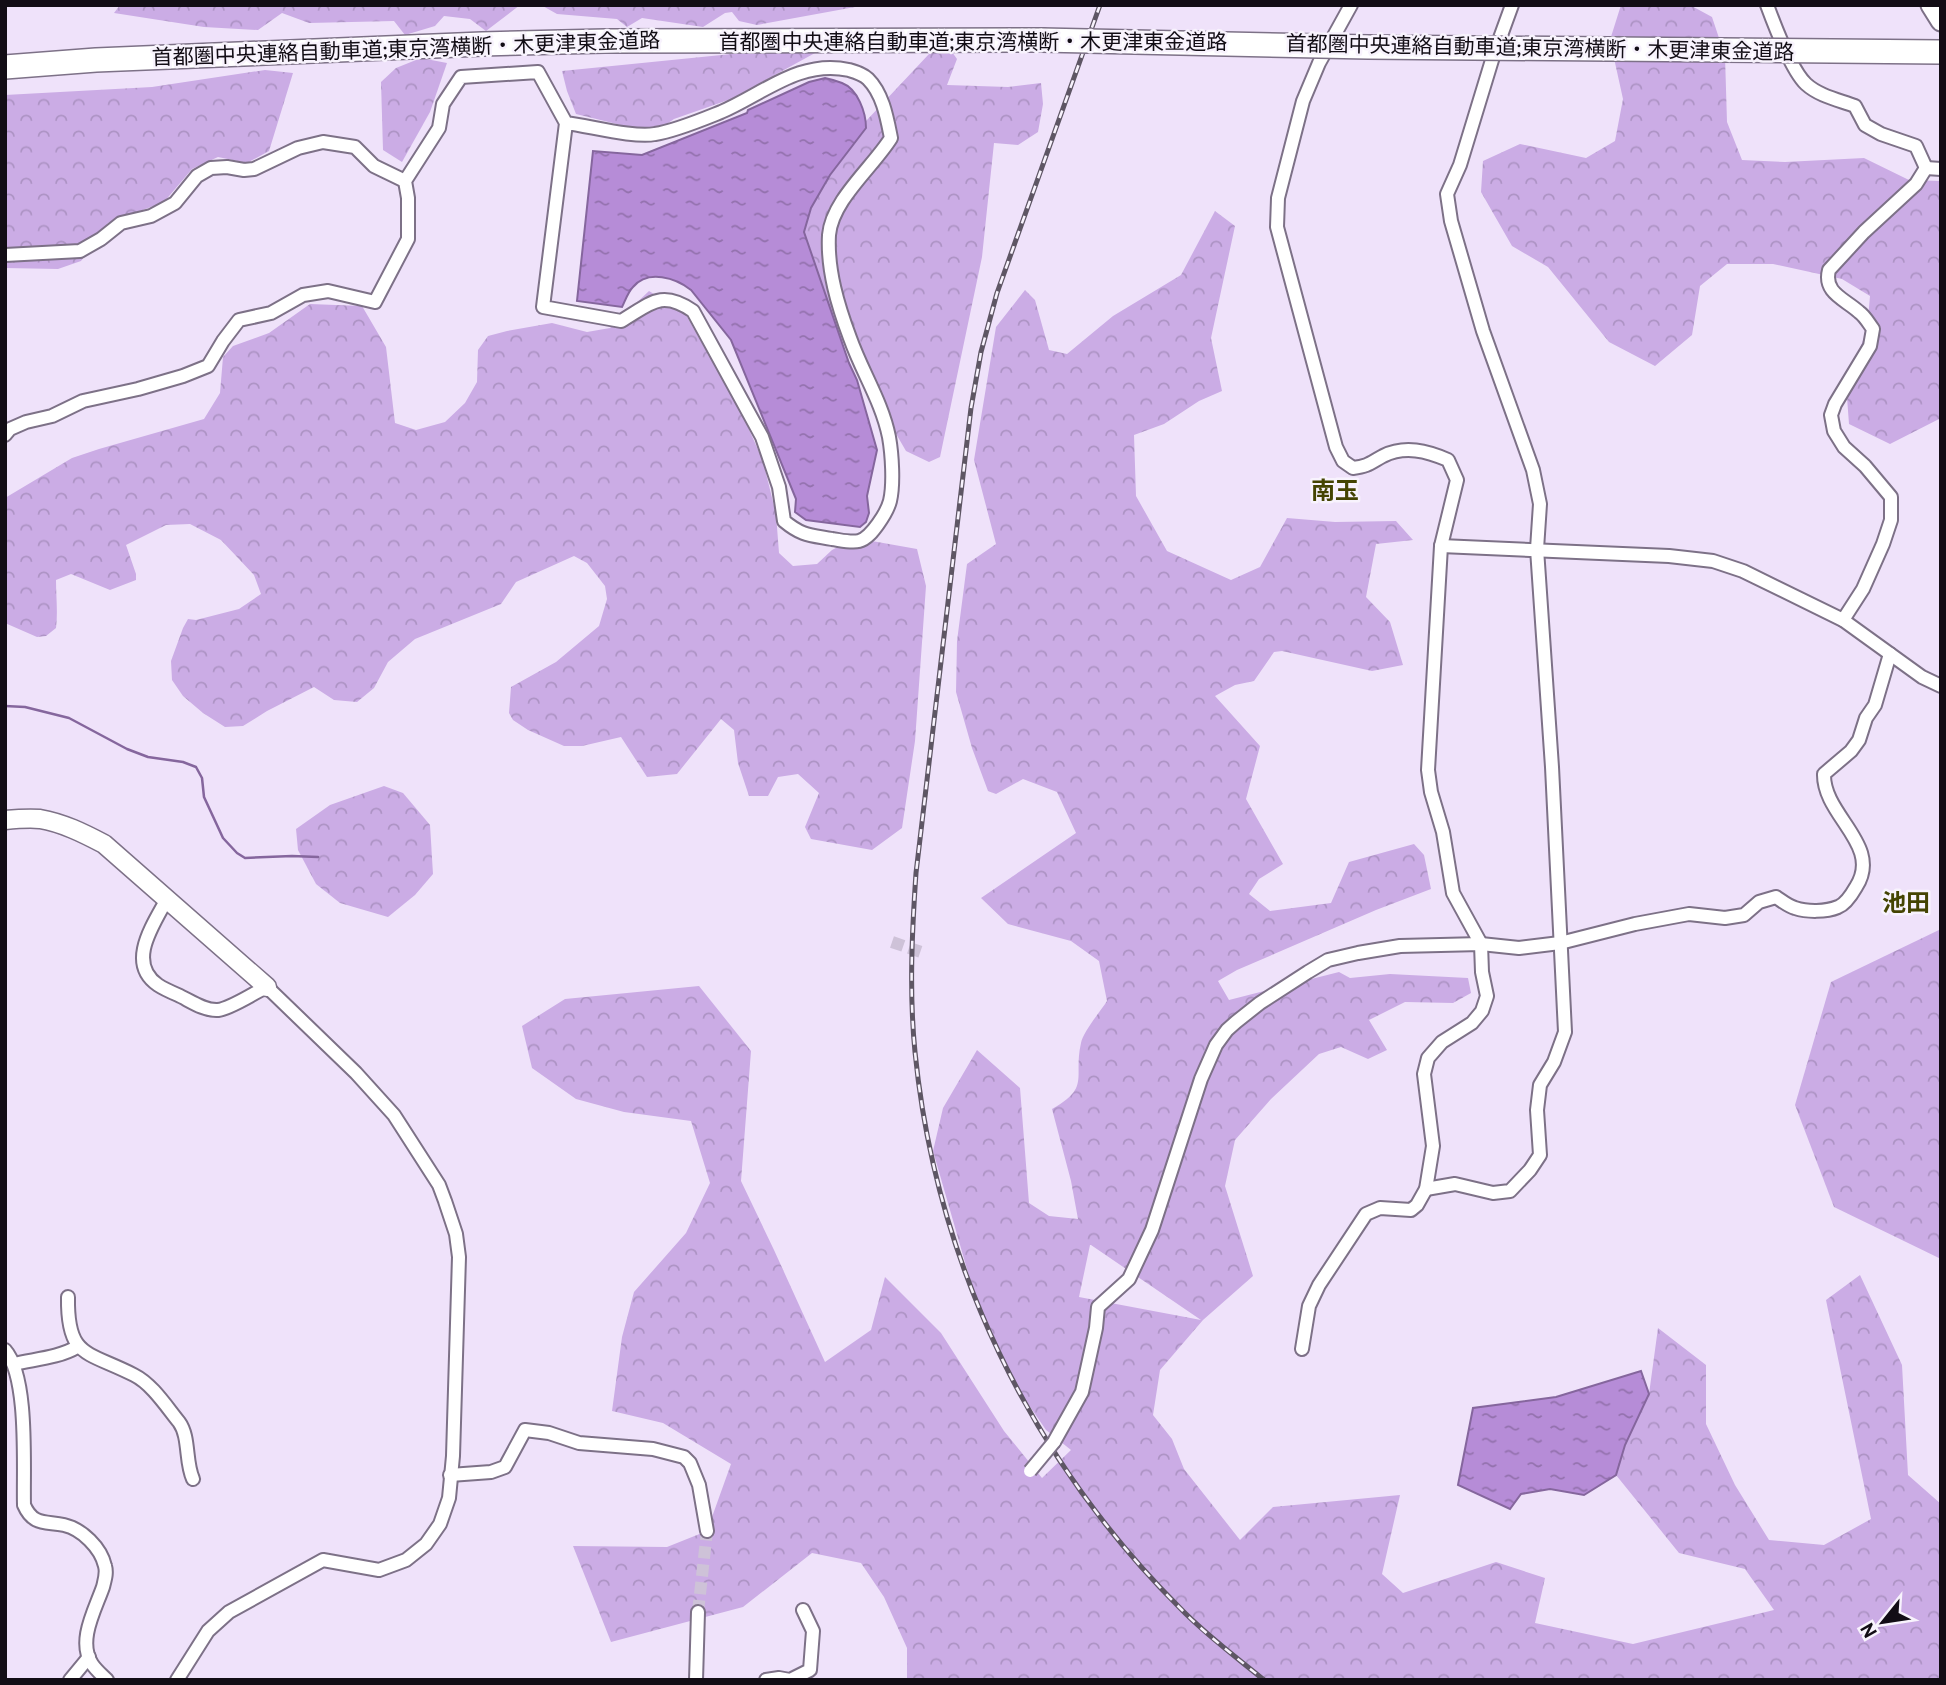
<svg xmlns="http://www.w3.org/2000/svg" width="1946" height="1685" font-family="Overpass,'Noto Sans JP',sans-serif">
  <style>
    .forest { fill: url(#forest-crowns); fill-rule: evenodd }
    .water { fill: url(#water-ripples); stroke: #85669d; stroke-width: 2 }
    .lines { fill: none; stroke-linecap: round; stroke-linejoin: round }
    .stream { stroke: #85669d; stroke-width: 2.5 }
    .street-tunnel { stroke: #cec2d8; stroke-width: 12; stroke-dasharray: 12 6; stroke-linecap: butt }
    .street-casing { stroke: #7d7187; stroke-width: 16 }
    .secondary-casing { stroke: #7d7187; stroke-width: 21 }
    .primary-casing { stroke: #7d7187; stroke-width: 23 }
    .highway-casing { stroke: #7d7187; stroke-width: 26 }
    .street { stroke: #fff; stroke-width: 12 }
    .secondary { stroke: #fff; stroke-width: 18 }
    .primary { stroke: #fff; stroke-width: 19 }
    .highway { stroke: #fff; stroke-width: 23 }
    .rail-casing { stroke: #5e5664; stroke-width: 5 }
    .rail { stroke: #f8f3fd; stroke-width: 2.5; stroke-dasharray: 8; stroke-linecap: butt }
    .street-bridge-casing { stroke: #7d7187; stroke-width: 16; stroke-linecap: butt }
    .highway-bridge-casing { stroke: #7d7187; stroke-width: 26; stroke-linecap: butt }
    .street-bridge { stroke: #fff; stroke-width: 12 }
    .highway-bridge { stroke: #fff; stroke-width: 23 }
    .labels { text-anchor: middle; stroke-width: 5; stroke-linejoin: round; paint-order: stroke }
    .street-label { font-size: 21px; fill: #120d15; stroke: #f8f3fd }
    .quarter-label { font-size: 24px; font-weight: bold; fill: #444402; stroke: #f8f3fd }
  </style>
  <defs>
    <pattern id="forest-crowns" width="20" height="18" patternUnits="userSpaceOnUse" patternTransform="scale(1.75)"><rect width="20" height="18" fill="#cbace5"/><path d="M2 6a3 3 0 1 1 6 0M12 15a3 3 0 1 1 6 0" fill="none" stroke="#ad93c4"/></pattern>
    <pattern id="water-ripples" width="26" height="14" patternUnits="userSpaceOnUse" patternTransform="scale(1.75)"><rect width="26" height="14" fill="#b68cd7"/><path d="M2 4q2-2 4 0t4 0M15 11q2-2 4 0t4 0" fill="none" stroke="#9371ad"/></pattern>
  </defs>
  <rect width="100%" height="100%" fill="#efe2fa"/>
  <g class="forest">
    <polygon points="120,5 520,5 486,31 470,19 444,16 435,26 405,35 394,21 309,23 282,13 258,30 204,27 114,13"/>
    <polygon points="541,5 866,5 757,25 739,21 732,12 725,13 703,27 642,18 627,27 617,19 557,14"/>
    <polygon points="1621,5 1690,5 1712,17 1725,56 1727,122 1742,160 1785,162 1864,158 1909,180 1941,181 1941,418 1890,444 1849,424 1846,384 1867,330 1870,296 1842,279 1773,264 1727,264 1700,286 1692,335 1655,366 1609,342 1548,267 1512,246 1481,192 1483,161 1520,144 1586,158 1615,141 1623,99 1610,40"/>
    <polygon points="947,45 957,59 947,85 1008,87 1041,83 1043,104 1038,132 1018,145 994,143 982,257 940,457 929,462 906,451 820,303 804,232 811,208 851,137 929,54"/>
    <polygon points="826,47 731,99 674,119 648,137 625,126 576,114 567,91 562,71 791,48"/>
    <polygon points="421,58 447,63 430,112 402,162 383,150 381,82 396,68"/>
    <polygon points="265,70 293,73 269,151 247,163 218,157 192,169 164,202 108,223 81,261 58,269 5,268 5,95 152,87"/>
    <path d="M1215,211L1235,226L1211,338L1222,391L1199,401L1164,424L1134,435L1136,496L1167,551L1231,580L1260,567L1287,518L1335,522L1396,521L1413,540L1376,544L1366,597L1390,622L1403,665L1372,671L1282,651L1274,652L1254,681L1235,685L1215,696L1260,746L1246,799L1283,864L1259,879L1249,894L1270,911L1331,903L1349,862L1414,844L1424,855L1431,889L1376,910L1237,970L1218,981L1229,1000L1339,972L1350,978L1390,974L1468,978L1471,993L1453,1003L1405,1002L1369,1020L1387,1050L1368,1059L1341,1047L1319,1054L1271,1099L1235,1140L1225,1186L1253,1276L1203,1320L1160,1370L1153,1415L1172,1439L1184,1469L1240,1540L1273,1507L1400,1495L1382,1574L1403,1593L1496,1562L1545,1578L1535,1623L1633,1644L1774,1610L1745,1569L1679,1553L1616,1475L1625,1445L1649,1394L1658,1328L1706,1365V1424L1735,1485L1769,1540L1824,1545L1871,1519L1826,1300L1860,1275L1902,1365L1908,1475L1941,1504V1680H907V1648L884,1597L861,1563L812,1553L743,1607L611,1642L573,1546L667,1547L707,1531L731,1464L663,1423L612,1411L622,1337L634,1292L686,1233L710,1183L691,1121L624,1112L576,1099L532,1068L522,1026L565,999L699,986L751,1051L741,1181L774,1250L825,1362L871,1330L885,1277L941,1333L1004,1431L1042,1478L1071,1450L1046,1430L1011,1379L973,1290L933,1151L943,1108L977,1050L1020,1088L1029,1203L1049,1216L1078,1219L1071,1181L1052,1109C1091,1087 1073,1078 1081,1043C1083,1032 1100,1012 1107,1001L1099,961L1071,941L1008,924L981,898L1076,833L1057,792L1023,779L996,794L988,791L972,748L956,692L957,641L967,564L996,544L974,460L996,327L1025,290L1035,300L1049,350L1067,354L1113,316L1181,275ZM1090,1245H1091L1201,1320L1079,1297Z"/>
    <path d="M649,291L685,313L744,418L763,461L776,514L779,553L793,566L817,564L832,550L855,538L917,549L926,586L915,741L902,828L872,850L811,839L805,827L819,793L798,774L778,777L768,796H749L738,763L734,730L721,719L677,774L647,777L621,737L582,746H564L528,730L513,720L509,713L511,687L556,662L599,626L607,599L605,586L587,563L574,556L516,582L501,604L415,639L388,662L374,688L357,702L334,700L314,687L267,711L243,726L225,727L203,713L183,696L172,680L171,661L183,628L188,619L196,620L239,609L261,594L254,575L221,540L190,524L166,525L126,545L136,574V580L110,590L71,574L56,580C56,596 58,612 56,628L46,636L37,637L5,623V498L72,458L99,449L204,419L220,393L223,357L233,346L269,333L310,304L362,306L386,347L395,423L416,430L445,422L465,403L477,382L478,350L488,336L507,331L552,323L587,332L610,328Z"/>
    <polygon points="384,786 403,793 430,825 433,874 415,895 388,917 340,903 316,884 298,850 296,829 330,805"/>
    <polygon points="1941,929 1941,1259 1834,1207 1795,1105 1831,982"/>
  </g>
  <g class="water">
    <path d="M825,78C830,79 837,81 842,83C858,89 866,113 866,128L830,175L811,208L804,232L849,363L857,380L877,450L867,496L869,513L866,522L860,527L806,520L795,512L796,499L731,340L691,290C676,278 648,269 633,287C628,292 625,301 622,307L577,301L593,151L642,155L747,113L748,110L809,82Z"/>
    <polygon points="1641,1371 1649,1394 1625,1445 1616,1475 1584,1495 1550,1489 1521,1494 1510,1509 1458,1485 1473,1408 1556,1397"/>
  </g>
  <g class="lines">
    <polyline class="stream" points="5,706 25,707 69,718 127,749 148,757 183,762 196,767 202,778 204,797 223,838 237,853 245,858 292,856 318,857"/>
    <g class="street-tunnel">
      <polyline points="892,942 924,953"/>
      <polyline points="698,1612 707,1531"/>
    </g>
    <defs>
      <g id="street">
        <path d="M1767,5C1774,24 1792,71 1806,84C1819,96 1839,100 1855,106L1865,125L1881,134L1916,146L1926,168"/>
        <polyline points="1926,168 1941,169"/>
        <polyline points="5,255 80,251 101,239 121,223 151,216 175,203 197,176 211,168 227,167 244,170 254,169 298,148 323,142 355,147 374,166 405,181"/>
        <path d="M5,435L10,429L26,422L52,416L83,401L138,389L183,376L208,366L223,341L239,320L271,313L303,295L328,291L375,302L408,239V198L405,181L439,128L443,104L461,77L538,72L566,123L543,307L621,321C650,304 661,289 693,311L762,437L779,487L784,521C802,536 810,535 832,539C840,540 851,543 859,541C867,539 873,531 878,524C883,517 888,509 890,501C894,484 892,454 889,437C882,402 862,372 850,338C838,306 827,270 829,235C832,200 873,167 891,138C887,118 883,94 868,79C863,74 856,72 849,70C800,59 763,94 721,112C701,120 675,131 655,134C634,138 590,126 566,123"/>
        <polyline points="1441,546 1669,556 1713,561 1743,571 1843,620 1922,677 1941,686"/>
        <path d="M1843,620L1863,589L1883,544L1891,520V497L1865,466L1844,447L1834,431L1831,415L1835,404L1870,346L1873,329C1869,324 1865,316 1859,312C1845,299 1823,293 1829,270L1864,232L1916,184L1926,168"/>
        <path d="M167,899C153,925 126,963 158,985C164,989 171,992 178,995C189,1000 204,1011 218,1010C232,1008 253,993 267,987L356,1073L394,1115L439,1185L445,1201L456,1234L459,1257L453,1456L449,1498L440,1524L426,1544L406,1560L379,1570L323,1560L229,1612L208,1631L177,1680"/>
        <polyline points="1426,1189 1455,1184 1493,1193 1510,1191 1530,1170 1540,1155 1537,1110 1540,1085 1554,1062 1565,1032 1552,767 1537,549 1540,504 1533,470 1483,331 1451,221 1447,194 1460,165 1492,60 1512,5"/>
        <path d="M68,1297C67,1358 87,1351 134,1375C152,1384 166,1406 179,1422C190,1437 185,1462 193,1479"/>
        <path d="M1302,1349L1309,1306L1319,1285L1366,1214L1380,1208L1411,1210L1417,1205L1426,1189L1433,1146L1424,1074L1428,1058L1442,1042L1472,1023L1482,1011L1487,996L1482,972L1481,944L1453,893L1443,832L1431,792L1428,770L1441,546L1457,480L1448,460C1427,451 1405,445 1383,456C1370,463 1369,466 1353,468L1343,461L1336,447L1277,227L1278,198L1303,101L1319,63L1351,5"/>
        <path d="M5,1350C29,1377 23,1468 24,1505C33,1526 46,1521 64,1525C82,1529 101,1548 105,1566C107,1573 105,1579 103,1587C95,1610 77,1641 92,1664C96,1670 102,1675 107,1680"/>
        <path d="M14,1364C35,1359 58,1358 77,1347"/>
        <path d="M1054,1442L1082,1392L1096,1328L1098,1307L1129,1279L1152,1230L1201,1079L1216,1045L1227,1030L1236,1022L1260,1003L1308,972L1328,960L1358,953L1400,946L1481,944L1519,948L1560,943L1635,924L1689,914L1725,918L1744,915L1759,902L1776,897C1782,901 1788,906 1795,908C1807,912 1826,912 1838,907C1846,904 1852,894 1856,887C1883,845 1823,816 1824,774L1851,751L1859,740L1866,718L1875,705L1890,654"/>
        <polyline points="450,1475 491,1472 505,1467 525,1430 549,1433 579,1443 653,1449 684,1457 690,1463 699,1485 707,1531"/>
        <polyline points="70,1680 89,1657"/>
        <polyline points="696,1680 698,1612"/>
        <polyline points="766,1680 779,1678 790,1680 810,1670 813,1631 803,1610"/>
      </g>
      <path id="secondary" d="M5,820C16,819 29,818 40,819C63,823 83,833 104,844L267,987"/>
      <polyline id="primary" points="1931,5 1941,21"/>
      <polyline id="highway" points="5,67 96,60 482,44 605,41 1042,40"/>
    </defs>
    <use href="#street" class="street-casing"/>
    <use href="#secondary" class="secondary-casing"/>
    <use href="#primary" class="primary-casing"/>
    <use href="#highway" class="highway-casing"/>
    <use href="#street" class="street"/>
    <use href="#secondary" class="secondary"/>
    <use href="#primary" class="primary"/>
    <use href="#highway" class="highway"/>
    <defs>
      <path id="rail" d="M1100,5L997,293L981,352L971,408L916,873C912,932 909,992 915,1052C936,1263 1030,1458 1180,1608C1205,1634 1236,1657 1264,1680"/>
    </defs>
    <use href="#rail" class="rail-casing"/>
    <use href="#rail" class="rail"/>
    <defs>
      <polyline id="street-bridge" points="1030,1471 1054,1442"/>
      <polyline id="highway-bridge" points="1042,40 1368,47 1941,52"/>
    </defs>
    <use href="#street-bridge" class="street-bridge-casing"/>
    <use href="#highway-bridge" class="highway-bridge-casing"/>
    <use href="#street-bridge" class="street-bridge"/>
    <use href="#highway-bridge" class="highway-bridge"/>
  </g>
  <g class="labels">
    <g class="street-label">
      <text x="973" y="49">首都圏中央連絡自動車道;東京湾横断・木更津東金道路</text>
      <text transform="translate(1540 48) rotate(1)" y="7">首都圏中央連絡自動車道;東京湾横断・木更津東金道路</text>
      <text transform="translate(406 49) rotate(-2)" y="7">首都圏中央連絡自動車道;東京湾横断・木更津東金道路</text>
    </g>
    <g class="quarter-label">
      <text x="1335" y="499">南玉</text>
      <text x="1906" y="911">池田</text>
    </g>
  </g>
  <rect width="1946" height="1685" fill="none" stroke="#120d15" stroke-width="14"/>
  <g transform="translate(1883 1622) rotate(240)" stroke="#f8f3fd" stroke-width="5" paint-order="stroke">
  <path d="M0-5L12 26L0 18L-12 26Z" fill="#120d15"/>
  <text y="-10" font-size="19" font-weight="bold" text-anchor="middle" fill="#120d15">N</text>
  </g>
</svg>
